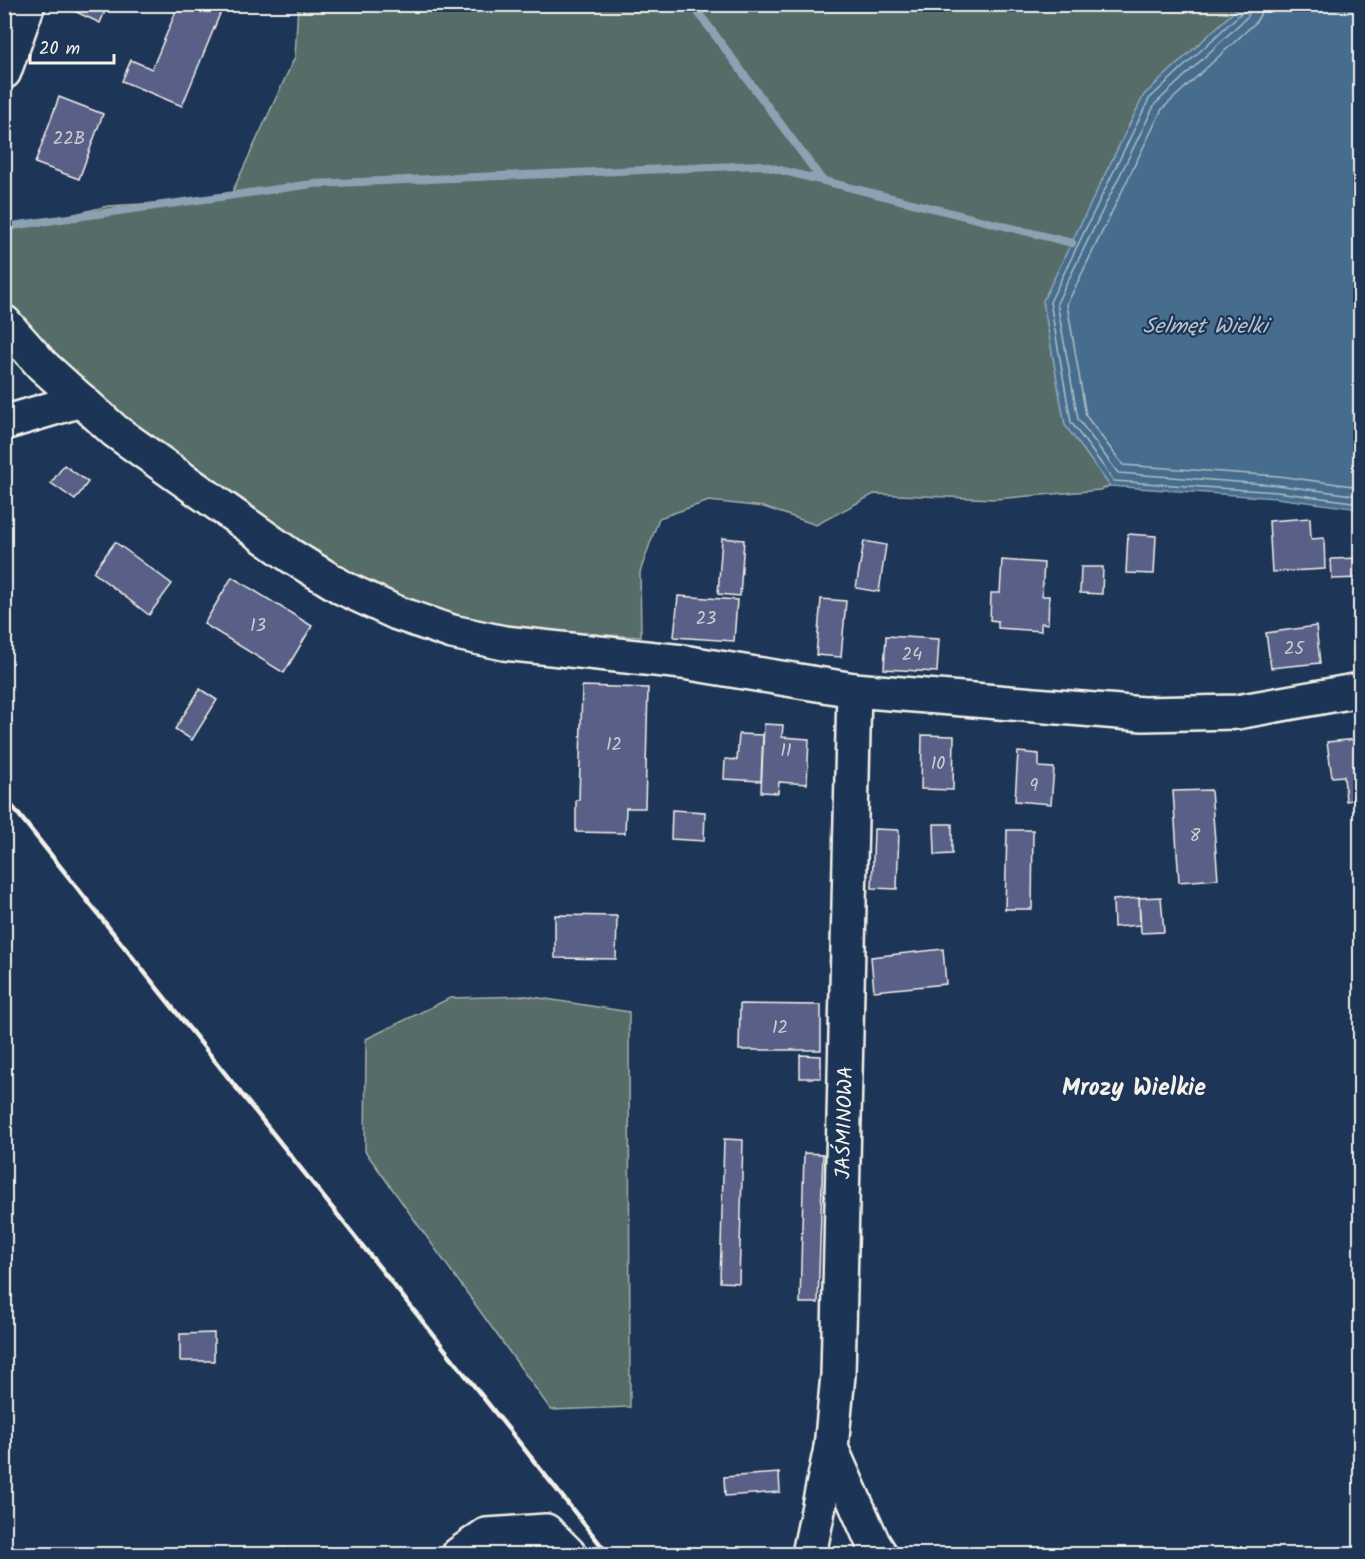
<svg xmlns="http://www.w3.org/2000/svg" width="1365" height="1559" font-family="Kalam,sans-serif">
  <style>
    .green { fill: #576c68; stroke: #a6aea8; stroke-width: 1.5 }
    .water { fill: #466d8e; stroke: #8ca2b2; stroke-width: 1.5 }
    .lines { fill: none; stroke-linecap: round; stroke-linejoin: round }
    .shore { stroke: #aebcc4; stroke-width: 1.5 }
    .stream { stroke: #8ca2b2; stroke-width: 8 }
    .building { fill: #596188; stroke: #f4f1e8; stroke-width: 1.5 }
    .minor-casing { stroke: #f4f1e8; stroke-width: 38 }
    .minor { stroke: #1d3557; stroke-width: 33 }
    .rail { stroke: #f4f1e8; stroke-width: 4.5 }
    .labels { text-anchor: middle; stroke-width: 4.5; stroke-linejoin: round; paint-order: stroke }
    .number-label { font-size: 18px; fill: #cdcdd0 }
    .street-label { font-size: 21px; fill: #f4f1e8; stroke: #1d3557 }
    .water-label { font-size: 22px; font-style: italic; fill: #b7c3c8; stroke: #1d3557 }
    .quarter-label { font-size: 24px; font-weight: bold; fill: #f4f1e8; stroke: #1d3557 }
  </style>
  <rect width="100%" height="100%" fill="#1d3557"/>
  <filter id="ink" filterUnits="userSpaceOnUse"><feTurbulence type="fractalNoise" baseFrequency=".0167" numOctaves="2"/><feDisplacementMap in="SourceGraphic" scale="12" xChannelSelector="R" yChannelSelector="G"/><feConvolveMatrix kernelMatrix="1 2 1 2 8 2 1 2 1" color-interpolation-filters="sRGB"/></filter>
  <g filter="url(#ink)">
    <g class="green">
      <polygon points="298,5 1241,5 1144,95 1043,301 1065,425 1110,486 1100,490 995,499 874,494 816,525 764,507 709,501 659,518 640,572 641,637 507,629 454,618 350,578 121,418 17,321 5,302 5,231 108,206 229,199 295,57"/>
      <polygon points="527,996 629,1012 630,1407 551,1410 365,1151 366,1039 450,998"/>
    </g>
    <polygon class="water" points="1241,5 1360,5 1360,509 1276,498 1110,486 1065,425 1043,301 1144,95"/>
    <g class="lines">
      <g class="shore">
        <polyline points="1245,4 1243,11 1149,99 1050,302 1071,422 1114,481 1277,492 1360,503"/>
        <polyline points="1252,4 1248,16 1155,104 1057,303 1078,419 1118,473 1277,485 1360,496"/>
        <polyline points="1261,4 1260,15 1255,23 1162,109 1067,304 1086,416 1123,465 1278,476 1360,487"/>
      </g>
      <g class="stream">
        <polyline points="692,4 822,180"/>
        <polyline points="4,227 313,184 760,165 1072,243"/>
      </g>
    </g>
    <g class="building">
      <polygon points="59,4 108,4 100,23"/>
      <polygon points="179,4 224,4 182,106 122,81 131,60 152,69"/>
      <polygon points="59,97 103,114 79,179 35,163"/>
      <polygon points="64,465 88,482 75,500 51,483"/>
      <polygon points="1310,518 1311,539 1324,538 1325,569 1272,572 1269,521"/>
      <polygon points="1128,534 1156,536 1154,574 1126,573"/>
      <polygon points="722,538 744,540 740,596 718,594"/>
      <polygon points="864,541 886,545 879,592 856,588"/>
      <polygon points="115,542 172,584 149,615 93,572"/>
      <polygon points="1360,558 1360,578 1332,579 1331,559"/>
      <polygon points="1002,560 1044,563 1042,596 1049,596 1048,624 1041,623 1041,631 998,628 998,621 990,620 991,593 1000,593"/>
      <polygon points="1081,567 1103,567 1102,594 1080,593"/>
      <polygon points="232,577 312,626 284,673 204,624"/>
      <polygon points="678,596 737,600 734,641 674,637"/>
      <polygon points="821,599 846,601 841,657 816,655"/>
      <polygon points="1316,626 1320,663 1271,668 1266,633"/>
      <polygon points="886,636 939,639 937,672 884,669"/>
      <polygon points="582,686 648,688 645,808 626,808 625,833 576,832 576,800 579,800"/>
      <polygon points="200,689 217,700 192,740 175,729"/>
      <polygon points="764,724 783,725 782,737 809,739 807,784 779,782 778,793 761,792"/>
      <polygon points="739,734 763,735 761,781 724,779 725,759 737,760"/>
      <polygon points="922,735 954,736 953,790 921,789"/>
      <polygon points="1357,739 1358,746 1360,746 1360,799 1346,801 1344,776 1332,777 1327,742"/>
      <polygon points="1018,752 1039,754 1039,767 1054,768 1051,804 1015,801"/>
      <polygon points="1211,790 1218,879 1179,882 1173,791"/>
      <polygon points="672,810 705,812 704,841 671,839"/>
      <polygon points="934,824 952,824 952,854 935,855"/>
      <polygon points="874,829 899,830 897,889 872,888"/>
      <polygon points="1007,830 1033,830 1032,909 1005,909"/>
      <polygon points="1161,897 1164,932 1141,933 1139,898"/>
      <polygon points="1139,898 1140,925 1114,927 1113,900"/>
      <polygon points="555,915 617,916 616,959 555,958"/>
      <polygon points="943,949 946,984 874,991 871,957"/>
      <polygon points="740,1004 821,1005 821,1050 739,1050"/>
      <polygon points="800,1055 821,1056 821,1078 800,1078"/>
      <polygon points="724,1139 743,1140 739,1283 720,1282"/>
      <polygon points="804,1153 823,1154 818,1303 800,1303"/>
      <polygon points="214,1333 214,1361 180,1361 180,1334"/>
      <polygon points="779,1473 780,1492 725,1496 724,1477"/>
      <polygon points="285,1548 287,1554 265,1554 264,1553"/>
    </g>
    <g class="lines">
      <defs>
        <g id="minor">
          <polyline points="4,72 28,4"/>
          <polyline points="4,322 42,365 115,431 291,556 343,588 397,613 452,632 504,643 683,662 854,690 1143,714 1237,712 1360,690"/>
          <polyline points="4,423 81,400"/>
          <polyline points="831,1448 873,1543 880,1554"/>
          <polyline points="459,1554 486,1535 546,1531 569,1554"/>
          <path id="s1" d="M809,1554L831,1448L838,1375L854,690"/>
        </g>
      </defs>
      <use href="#minor" class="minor-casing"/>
      <use href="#minor" class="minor"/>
      <polyline class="rail" points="4,796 608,1554"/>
    </g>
  </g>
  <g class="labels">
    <g class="number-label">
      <text x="69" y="144">22B</text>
      <text x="706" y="624">23</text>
      <text x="258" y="631">13</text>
      <text x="1294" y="654">25</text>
      <text x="912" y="660">24</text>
      <text x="614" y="750">12</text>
      <text x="786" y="756">11</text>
      <text x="938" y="769">10</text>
      <text x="1034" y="791">9</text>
      <text x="1195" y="841">8</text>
      <text x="780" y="1033">12</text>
    </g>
    <g class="street-label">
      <text dy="7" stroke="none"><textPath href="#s1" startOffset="434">JAŚMINOWA</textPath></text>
    </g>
    <g class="water-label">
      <text x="1205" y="333">Selmęt Wielki</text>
    </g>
    <g class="quarter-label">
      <text x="1134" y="1095">Mrozy Wielkie</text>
    </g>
  </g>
  <rect width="1365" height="1559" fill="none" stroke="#1d3557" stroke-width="24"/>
  <rect x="12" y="12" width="1341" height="1535" fill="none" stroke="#f4f1e8" stroke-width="2" filter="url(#ink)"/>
  <path d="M30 54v9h84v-9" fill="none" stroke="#f4f1e8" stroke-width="3"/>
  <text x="39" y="54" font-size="18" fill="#f4f1e8" stroke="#1d3557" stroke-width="4.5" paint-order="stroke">20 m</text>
</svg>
